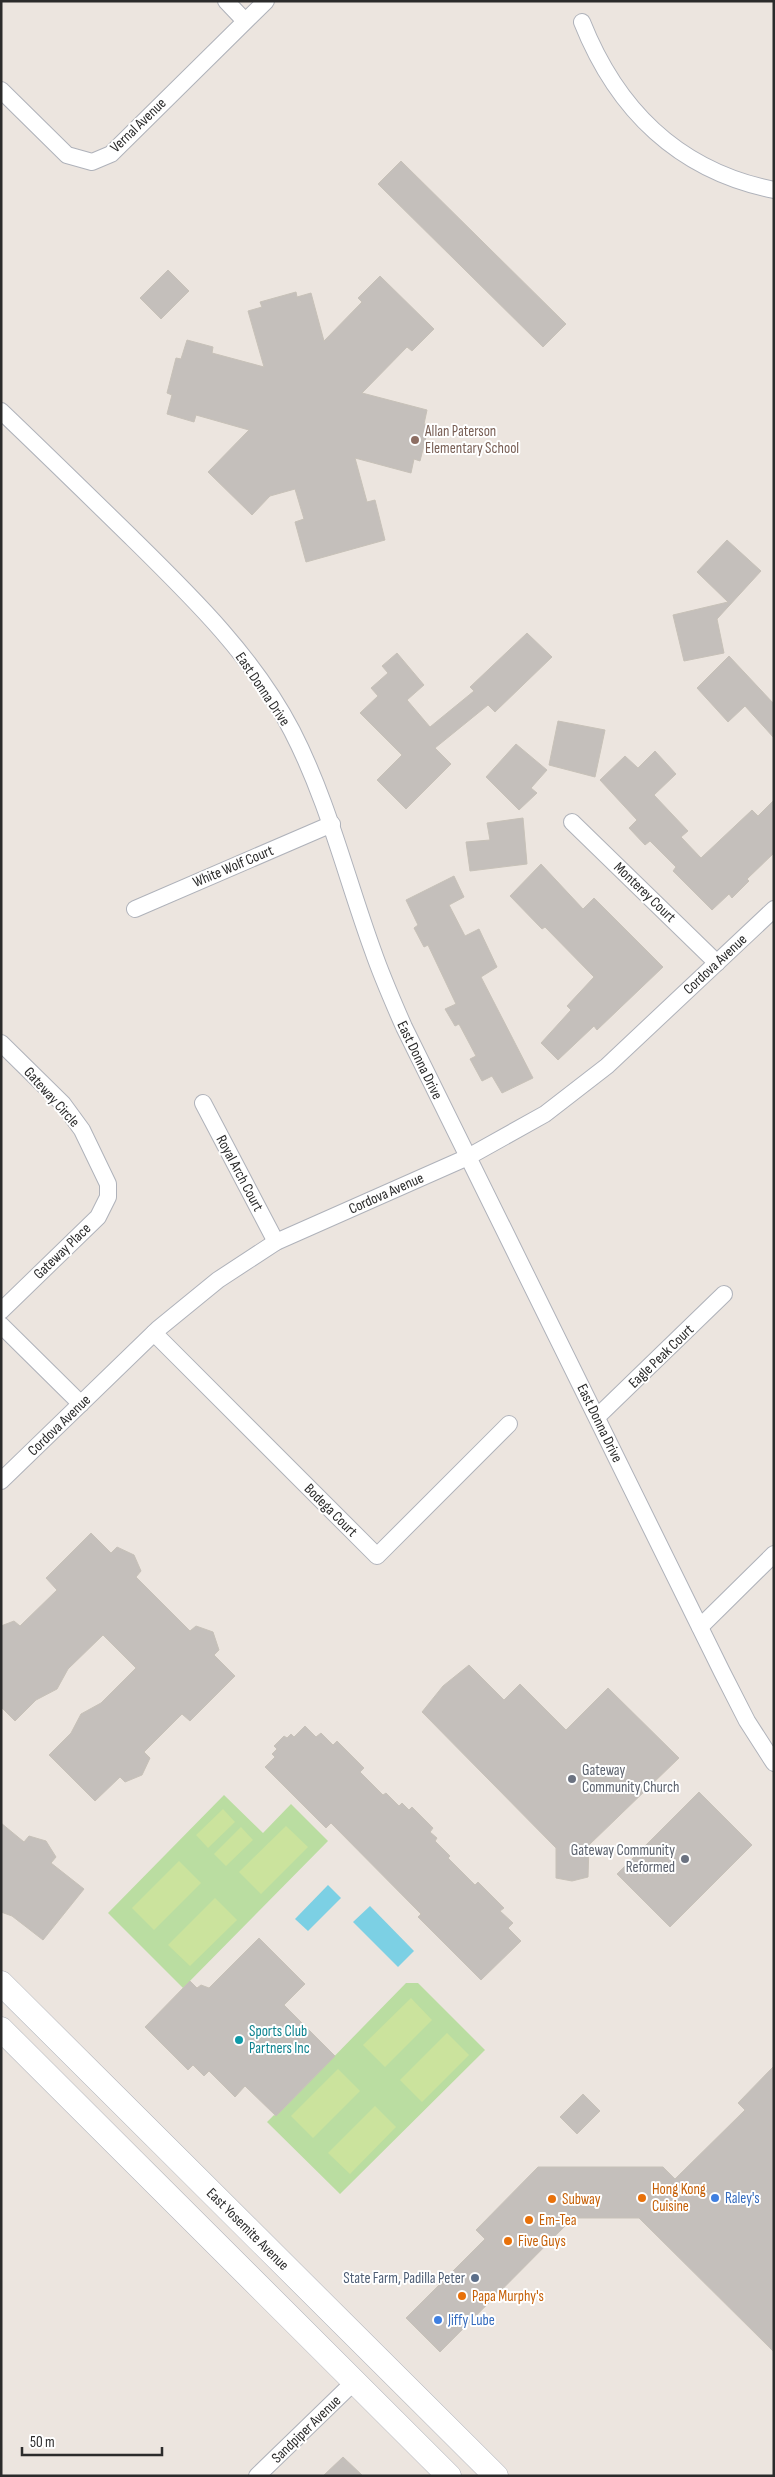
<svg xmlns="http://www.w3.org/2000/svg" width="775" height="2477" font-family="'Sofia Sans Condensed',sans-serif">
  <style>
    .green { fill: #badda1 }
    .pitch { fill: #cbe39d }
    .water { fill: #7cd0e4 }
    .building { fill: #c4bfbb; stroke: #c7c1b8 }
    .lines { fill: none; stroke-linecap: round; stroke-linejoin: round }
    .street-casing { stroke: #afb2ba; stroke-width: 18 }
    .secondary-casing { stroke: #afb2ba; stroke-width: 25 }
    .street { stroke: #fff; stroke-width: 16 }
    .secondary { stroke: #fff; stroke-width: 24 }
    .education-dot { fill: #8d6e63; stroke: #fff; stroke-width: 2 }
    .worship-dot { fill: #6b7280; stroke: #fff; stroke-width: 2 }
    .culture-dot { fill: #0f9aa8; stroke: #fff; stroke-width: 2 }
    .food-dot { fill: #e8710a; stroke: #fff; stroke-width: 2 }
    .shop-dot { fill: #3f7fe0; stroke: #fff; stroke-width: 2 }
    .service-dot { fill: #5c6f8a; stroke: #fff; stroke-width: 2 }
    .labels { text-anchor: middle; stroke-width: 4; stroke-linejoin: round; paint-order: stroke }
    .street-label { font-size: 15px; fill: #2b2b2b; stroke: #fff }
    .education-label { font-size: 15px; fill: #785e54; stroke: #fff; text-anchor: start }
    .worship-label { font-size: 15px; fill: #5b616d; stroke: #fff; text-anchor: start }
    .culture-label { font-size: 15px; fill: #0d838f; stroke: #fff; text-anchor: start }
    .food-label { font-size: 15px; fill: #c56008; stroke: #fff; text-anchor: start }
    .shop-label { font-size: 15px; fill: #366cbe; stroke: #fff; text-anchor: start }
    .service-label { font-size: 15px; fill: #4e5e75; stroke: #fff; text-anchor: end }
  </style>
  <rect width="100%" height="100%" fill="#ece5df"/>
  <g class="green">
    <polygon points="224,1795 263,1833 291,1804 328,1841 183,1988 108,1913"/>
    <polygon points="406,1983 418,1983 485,2050 340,2194 267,2122 274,2115 276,2116"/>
  </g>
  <g class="pitch">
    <polygon points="223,1809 235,1822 208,1848 196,1835"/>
    <polygon points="286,1826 308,1847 261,1894 239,1872"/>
    <polygon points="241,1827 253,1840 226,1866 214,1854"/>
    <polygon points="179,1861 201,1883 154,1930 132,1908"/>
    <polygon points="215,1898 237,1920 190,1966 168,1945"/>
    <polygon points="411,1998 432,2020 385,2067 363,2045"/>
    <polygon points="447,2033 469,2055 422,2102 400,2080"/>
    <polygon points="338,2069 360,2091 313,2138 291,2116"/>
    <polygon points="375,2106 396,2127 350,2174 328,2153"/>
  </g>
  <g class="water">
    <polygon points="328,1885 341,1898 308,1931 295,1919"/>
    <polygon points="370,1906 414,1951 398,1967 353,1922"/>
  </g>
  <g class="building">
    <polygon points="401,161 566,324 543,347 378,184"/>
    <polygon points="168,270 189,291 161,319 140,298"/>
    <polygon points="380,276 434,329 412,351 407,347 362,393 427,410 424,424 429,425 420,461 414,459 411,473 355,458 367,502 375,500 385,540 306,562 295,522 304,519 295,489 270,496 252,515 208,472 249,430 196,415 194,422 167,414 172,395 167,393 176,358 181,359 187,340 213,347 212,353 264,367 248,311 262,307 260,302 296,292 297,297 311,293 324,341 362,302 358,298"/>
    <polygon points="727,540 761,571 717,619 724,653 684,661 673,615 728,602 697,572"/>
    <polygon points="527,633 552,657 495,712 488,705 435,748 451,764 406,809 377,780 402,755 360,713 378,696 371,688 388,673 382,666 397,653 424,685 407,700 430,727 474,691 470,687"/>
    <polygon points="729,656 774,704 774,738 745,706 728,722 697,688"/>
    <polygon points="558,721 605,730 595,777 549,765"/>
    <polygon points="516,744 547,770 531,788 537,793 519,810 486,777"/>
    <polygon points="655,751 676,774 654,795 688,831 681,837 701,858 752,810 758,816 774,800 774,853 747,879 749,881 732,898 729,894 712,910 673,871 676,867 650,841 645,845 629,828 637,820 600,780 625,756 638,768"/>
    <polygon points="523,818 527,864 470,871 466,842 490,840 487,823"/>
    <polygon points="541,864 583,909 594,898 663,967 597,1030 594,1026 558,1060 541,1043 571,1010 567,1006 594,977 545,927 542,929 510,896"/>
    <polygon points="454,876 464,897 449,905 465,936 479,929 497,967 481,977 533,1078 502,1093 492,1076 482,1081 470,1059 476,1056 459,1024 455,1026 445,1009 456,1004 428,945 424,947 414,928 418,925 406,900"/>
    <polygon points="91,1533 111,1553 117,1547 134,1555 141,1571 136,1577 190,1631 196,1626 213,1632 219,1650 214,1655 235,1676 190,1721 182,1714 144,1752 150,1758 142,1775 125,1782 120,1777 95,1801 49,1755 71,1733 81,1714 101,1703 136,1668 103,1635 68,1669 57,1689 36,1700 15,1721 1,1707 1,1626 14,1621 20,1626 57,1590 46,1578"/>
    <polygon points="469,1665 504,1700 520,1684 566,1730 608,1688 679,1758 589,1845 588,1877 572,1881 556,1878 556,1848 422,1712 443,1686"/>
    <polygon points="305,1726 316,1737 321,1733 333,1745 337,1741 364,1768 360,1772 383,1795 386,1793 399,1806 402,1803 409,1810 412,1807 433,1828 430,1832 437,1838 435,1841 450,1856 448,1858 475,1885 478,1882 504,1908 500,1911 513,1923 508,1928 521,1941 481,1980 418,1917 421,1914 331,1823 326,1828 265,1767 275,1757 272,1754 277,1749 274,1746 284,1736 287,1738 291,1734 294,1737"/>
    <polygon points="699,1792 752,1845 670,1927 617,1874"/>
    <polygon points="1,1823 24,1842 29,1836 46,1841 56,1857 51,1863 84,1889 43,1940 12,1916 1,1912"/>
    <polygon points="259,1938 305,1984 284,2005 335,2056 276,2116 245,2086 235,2097 209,2071 204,2076 193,2065 188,2070 145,2027 190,1981 197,1988 201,1985 209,1988"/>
    <polygon points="774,2066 774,2352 639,2218 573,2218 440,2352 406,2318 485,2239 476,2230 538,2167 663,2167 675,2179 745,2110 738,2103"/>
    <polygon points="583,2094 600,2111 577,2134 560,2117"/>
    <polygon points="343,2457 363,2476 323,2476"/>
  </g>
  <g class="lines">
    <defs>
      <g id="street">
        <polyline points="226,1 245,21"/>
        <path d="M582,22C617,110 679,171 774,190"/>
        <polyline points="1,90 67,155 92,162 111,154 266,1"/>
        <path d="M1,411C45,453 88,495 131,537C191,596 253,656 292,731C328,801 346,877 373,951C382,977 393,1002 404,1027L722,1672L747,1721L774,1763"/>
        <polyline points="572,822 717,963"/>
        <polyline points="135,909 332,824"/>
        <polyline points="1,1043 63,1104 82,1130 108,1184 108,1197 98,1217 1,1311"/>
        <polyline points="203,1103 276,1242"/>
        <polyline points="1,1325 81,1404"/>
        <polyline points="154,1333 377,1556 509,1424"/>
        <polyline points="597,1417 724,1294"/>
        <polyline points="1,1481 158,1329 218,1280 276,1242 468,1157 545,1114 607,1066 774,909"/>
        <polyline points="700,1627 774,1554"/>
        <polyline points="257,2476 355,2381"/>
      </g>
      <g id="secondary">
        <polyline points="1,1983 496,2476"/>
        <polyline points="1,2029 449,2476"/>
      </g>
    </defs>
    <use href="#street" class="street-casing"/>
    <use href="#secondary" class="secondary-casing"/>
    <use href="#street" class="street"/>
    <use href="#secondary" class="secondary"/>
  </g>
  <circle class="education-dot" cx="415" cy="440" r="5"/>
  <g class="worship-dot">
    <circle cx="572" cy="1779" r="5"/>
    <circle cx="685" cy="1859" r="5"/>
  </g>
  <circle class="culture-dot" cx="239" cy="2040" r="5"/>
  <g class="food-dot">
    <circle cx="642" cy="2198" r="5"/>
    <circle cx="552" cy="2199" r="5"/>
    <circle cx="529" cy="2220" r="5"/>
    <circle cx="508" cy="2241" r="5"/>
    <circle cx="462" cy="2296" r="5"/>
  </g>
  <g class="shop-dot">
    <circle cx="715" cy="2198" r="5"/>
    <circle cx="438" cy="2320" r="5"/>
  </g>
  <circle class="service-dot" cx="475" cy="2278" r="5"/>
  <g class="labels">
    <g class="street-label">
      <text transform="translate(138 125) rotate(-44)" y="5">Vernal Avenue</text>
      <text transform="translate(263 689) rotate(56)" y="5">East Donna Drive</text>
      <text transform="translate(233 866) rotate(-23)" y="5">White Wolf Court</text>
      <text transform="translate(645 892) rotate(44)" y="5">Monterey Court</text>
      <text transform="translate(715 964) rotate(-43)" y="5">Cordova Avenue</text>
      <text transform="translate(420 1060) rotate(64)" y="5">East Donna Drive</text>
      <text transform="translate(52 1097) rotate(48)" y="5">Gateway Circle</text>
      <text transform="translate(240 1173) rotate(62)" y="5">Royal Arch Court</text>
      <text transform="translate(386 1193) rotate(-24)" y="5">Cordova Avenue</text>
      <text transform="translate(62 1251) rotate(-44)" y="5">Gateway Place</text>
      <text transform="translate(661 1356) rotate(-44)" y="5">Eagle Peak Court</text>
      <text transform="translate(600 1423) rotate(64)" y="5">East Donna Drive</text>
      <text transform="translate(59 1425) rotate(-44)" y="5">Cordova Avenue</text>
      <text transform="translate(331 1510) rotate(45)" y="5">Bodega Court</text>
      <text transform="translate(248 2229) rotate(45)" y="5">East Yosemite Avenue</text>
      <text transform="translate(306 2429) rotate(-44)" y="5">Sandpiper Avenue</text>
    </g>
    <g class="education-label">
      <text x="425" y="436">Allan Paterson<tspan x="425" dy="17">Elementary School</tspan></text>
    </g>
    <g class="worship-label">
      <text x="582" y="1775">Gateway<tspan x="582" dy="17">Community Church</tspan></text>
      <text x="675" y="1855" text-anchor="end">Gateway Community<tspan x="675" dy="17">Reformed</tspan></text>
    </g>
    <g class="culture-label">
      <text x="249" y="2036">Sports Club<tspan x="249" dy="17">Partners Inc</tspan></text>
    </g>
    <g class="food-label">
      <text x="652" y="2194">Hong Kong<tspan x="652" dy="17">Cuisine</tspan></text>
      <text x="562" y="2204">Subway</text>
      <text x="539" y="2225">Em-Tea</text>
      <text x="518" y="2246">Five Guys</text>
      <text x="472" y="2301">Papa Murphy's</text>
    </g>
    <g class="shop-label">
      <text x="725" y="2203">Raley's</text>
      <text x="448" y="2325">Jiffy Lube</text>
    </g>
    <g class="service-label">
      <text x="465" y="2283">State Farm, Padilla Peter</text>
    </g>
  </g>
  <rect width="775" height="2477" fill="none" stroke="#2b2b2b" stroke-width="5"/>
  <path d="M22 2447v8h140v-8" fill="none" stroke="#2b2b2b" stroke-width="2.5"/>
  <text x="30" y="2447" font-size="15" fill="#2b2b2b" stroke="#ffffff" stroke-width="4" paint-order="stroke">50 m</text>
</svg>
